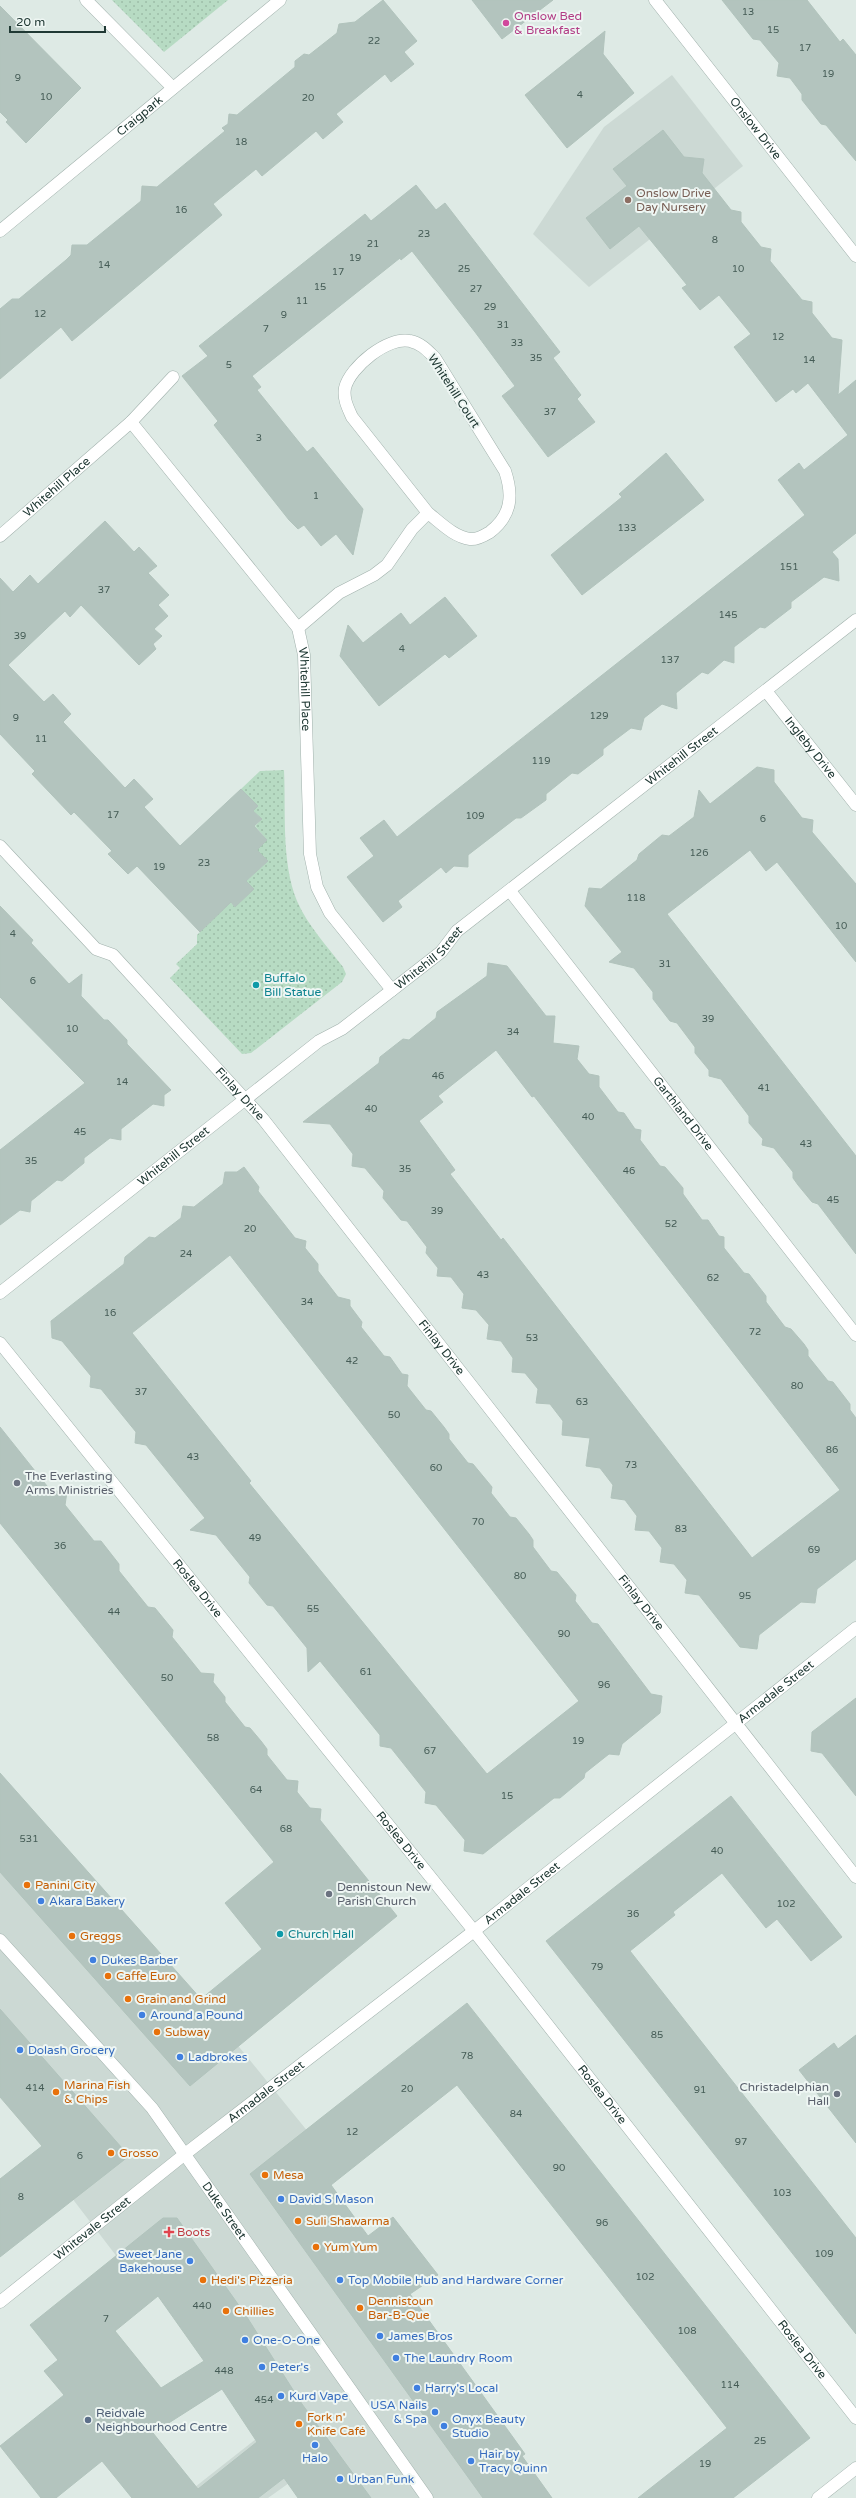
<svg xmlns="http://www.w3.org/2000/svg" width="856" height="2498" font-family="'Varela Round',sans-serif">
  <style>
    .built { fill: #ccd9d4 }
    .garden { fill: url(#garden-dots) }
    .building { fill: #b3c4be; stroke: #b1c3bc; fill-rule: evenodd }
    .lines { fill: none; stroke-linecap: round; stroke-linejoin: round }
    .minor-casing { stroke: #a1b1ac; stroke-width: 13 }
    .tertiary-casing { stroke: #a1b1ac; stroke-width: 13 }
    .minor { stroke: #fff; stroke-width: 12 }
    .tertiary { stroke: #fff; stroke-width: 12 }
    .hotel-dot { fill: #d1479c; stroke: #eef6f3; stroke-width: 1.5 }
    .education-dot { fill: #8d6e63; stroke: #eef6f3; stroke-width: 1.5 }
    .culture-dot { fill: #0f9aa8; stroke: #eef6f3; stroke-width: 1.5 }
    .worship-dot { fill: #6b7280; stroke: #eef6f3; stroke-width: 1.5 }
    .food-dot { fill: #e8710a; stroke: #eef6f3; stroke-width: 1.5 }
    .shop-dot { fill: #3f7fe0; stroke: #eef6f3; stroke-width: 1.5 }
    .health-dot { fill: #e0444e; stroke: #eef6f3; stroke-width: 1.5 }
    .service-dot { fill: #5c6f8a; stroke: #eef6f3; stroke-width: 1.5 }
    .labels { text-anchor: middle; stroke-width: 4; stroke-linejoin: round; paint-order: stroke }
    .number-label { font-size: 10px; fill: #455c56 }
    .hotel-label { font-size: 12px; fill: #b23c85; stroke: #eef6f3; text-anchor: start }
    .street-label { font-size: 12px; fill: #203934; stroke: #eef6f3 }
    .education-label { font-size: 12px; fill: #785e54; stroke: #eef6f3; text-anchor: start }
    .culture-label { font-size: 12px; fill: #0d838f; stroke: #eef6f3; text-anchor: start }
    .worship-label { font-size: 12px; fill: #5b616d; stroke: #eef6f3; text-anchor: start }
    .food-label { font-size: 12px; fill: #c56008; stroke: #eef6f3; text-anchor: start }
    .shop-label { font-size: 12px; fill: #366cbe; stroke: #eef6f3; text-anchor: start }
    .health-label { font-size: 12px; fill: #be3a42; stroke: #eef6f3; text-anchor: start }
    .service-label { font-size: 12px; fill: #4e5e75; stroke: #eef6f3; text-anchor: start }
  </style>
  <defs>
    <pattern id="garden-dots" width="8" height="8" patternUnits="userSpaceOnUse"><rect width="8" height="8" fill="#b7dbc3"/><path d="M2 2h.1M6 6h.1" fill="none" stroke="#9dbda8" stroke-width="1.8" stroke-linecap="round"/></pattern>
  </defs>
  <rect width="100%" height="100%" fill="#deeae5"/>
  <g class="built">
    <polygon points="672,75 743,166 589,287 533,234 604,127"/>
    <polygon points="0,1815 218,2021 326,2154 292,2181 519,2498 334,2498 310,2468 268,2498 181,2498 280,2420 162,2249 134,2279 55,2176 84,2152 0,2053"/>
  </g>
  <g class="garden">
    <polygon points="112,0 228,0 164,52"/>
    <path d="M284,770C286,813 281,861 297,901C308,926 327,946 343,967L346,974L342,982L251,1053L242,1054L170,978L180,968L176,964L197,944V935L212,920L228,899L235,907L253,889L246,881L268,861L257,850L267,840L255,826L262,819L253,811L258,806L241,789L260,771Z"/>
  </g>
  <g class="building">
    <polygon points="383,0 417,41 404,52 414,64 391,82 385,74 336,114 343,122 323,139 316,131 262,176 256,169 213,204 222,215 72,341 61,327 0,379 0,309 12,299 19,299 66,260 71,255 72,245 87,245 141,201 142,186 157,187 225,131 222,128 228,124 229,114 237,115 295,67 295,61 304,54 309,55 337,33 339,24 355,22"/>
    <polygon points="472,0 553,0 502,39"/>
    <polygon points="722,0 807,0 840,42 843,39 856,55 856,161 826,125 821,124 802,100 802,94 790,78 777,76 779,63 760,40 753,39"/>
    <polygon points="0,6 81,88 26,143 6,122 8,120 0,112"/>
    <polygon points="605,31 603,54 634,93 567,148 525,95"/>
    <polygon points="663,130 684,157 704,159 702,173 731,210 741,212 741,222 761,247 771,249 770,261 802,300 812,302 812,313 832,338 842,340 838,395 856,380 856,533 832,552 838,559 839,581 824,577 791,602 791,608 765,628 760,627 734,647 734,663 724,660 708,674 702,672 676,693 677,709 662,704 644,718 641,730 631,728 603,749 603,755 578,774 572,773 546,794 546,800 521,818 516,818 468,855 468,867 454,866 446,873 441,867 398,901 402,907 383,922 347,877 374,856 360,838 384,820 397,837 805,515 778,480 799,463 804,470 848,435 808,383 796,393 793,389 776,402 734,347 751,334 719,295 700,310 682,288 687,285 639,226 610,249 586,218 627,186 613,169"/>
    <polygon points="416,185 436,210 445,203 560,352 553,358 581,395 577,399 595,422 548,457 502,396 515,386 475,332 412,251 401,260 400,258 252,376 261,387 257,390 307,452 313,447 363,509 353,555 336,534 321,546 304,525 298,529 289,520 214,425 218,421 182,376 208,356 199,346 365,214 371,221"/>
    <polygon points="666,453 704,500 582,595 551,555 622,497 619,494"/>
    <polygon points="105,521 134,552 139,547 157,566 148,573 169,595 158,605 168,616 154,629 162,636 153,644 156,649 139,665 81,605 70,617 65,611 8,665 44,702 53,694 71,714 63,722 125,788 134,779 153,799 144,807 180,846 241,789 258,806 253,811 262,819 254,826 267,840 257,850 268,861 246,881 254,889 235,907 231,902 200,932 137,866 128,874 108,854 112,851 74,812 71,815 32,774 35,771 0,734 0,578 13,592 30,575 38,584"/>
    <polygon points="445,597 477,636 449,658 445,654 379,706 340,656 348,625 363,643 401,613 410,625"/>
    <polygon points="757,767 774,770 774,782 802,818 813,820 812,832 856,884 856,962 777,862 766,871 750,850 667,914 856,1156 856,1254 818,1204 812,1202 798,1185 793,1178 793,1172 774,1148 762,1145 763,1139 749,1123 749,1116 721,1079 709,1076 709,1070 695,1053 695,1047 677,1023 670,1021 653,999 653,992 634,968 609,962 622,952 585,906 589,888 601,889 637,860 639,854 662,835 669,836 694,817 699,790 710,804"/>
    <polygon points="0,906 33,940 31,943 69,984 82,974 81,996 104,1020 108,1020 127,1040 127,1044 171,1090 164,1095 164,1106 153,1104 121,1129 121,1140 110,1138 84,1158 84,1163 62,1181 57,1180 31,1201 30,1212 20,1210 0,1225 0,1150 85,1083 0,997"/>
    <path d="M488,963L507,966L546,1016H555L553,1043L579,1046L577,1059L589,1074L599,1076V1087L618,1112L624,1113L635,1129L641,1130L640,1140L660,1166L665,1167L683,1188V1194L702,1220H708L719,1236L724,1237V1248L744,1273L749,1274L766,1296V1302L785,1327L791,1329L804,1344L808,1350V1356L828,1381L833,1382L850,1404V1410L856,1418V1559L817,1589L815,1603L801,1602L759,1635L757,1649L740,1647L699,1595L685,1593L687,1580L674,1564L660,1562L662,1548L649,1531L635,1530L637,1516L625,1500L611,1498L613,1485L600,1468L586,1466L590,1438L562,1435L563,1421L550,1404L536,1403L538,1389L525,1373L512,1372L513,1358L501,1341L487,1339L489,1325L476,1310L462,1308L464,1294L451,1277L437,1276L438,1268L426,1253L427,1247L407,1221L401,1220L383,1198L384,1191L365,1168L352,1166L353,1154L330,1124L303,1122L379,1063L380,1057L403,1039L409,1040L436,1018L437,1012L487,976ZM496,1050L532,1097L534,1096L840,1490L752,1558L503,1238L501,1240L450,1174L455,1170L419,1121L443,1102L438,1096Z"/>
    <path d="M244,1167L259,1187L258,1191L295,1238L306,1241L305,1248L318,1264V1271L338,1297L350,1300V1306L362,1322L361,1327L384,1356L390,1357L402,1374L408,1375L407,1386L426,1410L431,1411L444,1427L449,1434V1439L468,1463L473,1464L492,1487L491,1493L510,1517L516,1518L529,1534L533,1540V1547L551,1571L557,1572L576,1595L575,1601L592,1623L598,1624L651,1694L662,1696L660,1713L622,1744L619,1755L609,1754L585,1773L584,1778L560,1798H554L483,1854L464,1851L465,1840L436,1805L425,1803L426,1792L391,1748L380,1746V1735L320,1661L308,1672L307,1648L273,1606L267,1605L249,1583L250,1577L216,1535L190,1530L205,1518L146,1445L135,1443L136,1432L101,1389L90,1387L91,1376L62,1341L52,1338L51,1321L124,1264L125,1257L149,1237L155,1238L181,1218L183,1206L194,1207L223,1184L225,1172H237ZM230,1255L579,1701L487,1774L249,1483L251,1481L132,1333Z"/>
    <polygon points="0,1427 51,1491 67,1492 65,1505 94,1541 101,1541 119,1564 119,1571 148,1607 155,1608 173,1630 172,1637 201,1673 214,1674 213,1682 225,1697 225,1702 245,1727 250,1728 261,1741 267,1749 267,1755 287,1780 298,1781 297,1792 310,1808 321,1809 320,1820 397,1916 190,2086 0,1872 0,1773 201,1999 262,1949 225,1903 274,1862 0,1523"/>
    <polygon points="856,1698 856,1796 822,1753 811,1751 812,1732"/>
    <polygon points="731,1796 842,1937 811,1961 777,1919 766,1928 722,1873 673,1912 675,1915 630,1951 856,2238 856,2334 546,1941"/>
    <polygon points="467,2003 810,2438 733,2498 638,2498 727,2428 457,2085 331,2185 368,2236 393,2217 438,2275 410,2294 525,2454 522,2456 552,2498 483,2498 250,2174"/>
    <polygon points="0,2009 129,2156 0,2257 0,2179 42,2146 0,2097"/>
    <polygon points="856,2035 856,2143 799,2070 834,2043 838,2049"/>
    <path d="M163,2218H177L245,2314L302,2404L371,2498H298L284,2478L258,2498H132L102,2461L56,2498H41L0,2446L64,2395L44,2371L58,2360L30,2325ZM158,2296L204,2361L161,2388L115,2331ZM222,2389L257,2442L198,2489L153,2433Z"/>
  </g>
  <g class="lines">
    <defs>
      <g id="minor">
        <polyline points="86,0 173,88"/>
        <path id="s1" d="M655,0L856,256"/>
        <path id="s2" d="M0,231L280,0"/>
        <path id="s3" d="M131,422L298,628L304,655L310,854L317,887L330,913L392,990"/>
        <path id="s4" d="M0,536L131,422L173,377"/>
        <path d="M298,628L339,593L374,575L387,565L412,529L428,513C441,523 454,537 470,539C477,540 485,535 490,532C512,515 513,495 505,471L435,358C428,351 421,343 410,341C388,336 350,367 345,388C343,399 348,408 352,417L428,513"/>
        <path id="s5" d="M766,691L856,805"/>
        <path id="s6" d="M0,846L96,949L113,955L263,1119L856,1877"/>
        <path id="s7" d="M510,891L856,1335"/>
        <path id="s8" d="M0,1293L319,1041L342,1029L441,952L457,931L856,620"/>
        <path id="s9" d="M0,1343L474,1931L856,2418"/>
        <path id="s10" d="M0,2302L185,2154L474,1931L856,1628"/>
        <polyline points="818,2498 856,2468"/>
      </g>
      <g id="tertiary">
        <path id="s11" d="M0,1940L152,2108L427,2498"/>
      </g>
    </defs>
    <use href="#minor" class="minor-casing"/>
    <use href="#tertiary" class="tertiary-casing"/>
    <use href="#minor" class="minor"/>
    <use href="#tertiary" class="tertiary"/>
  </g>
  <circle class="hotel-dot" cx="506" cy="23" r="4"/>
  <circle class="education-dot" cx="628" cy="200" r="4"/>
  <g class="culture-dot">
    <circle cx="256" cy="985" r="4"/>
    <circle cx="280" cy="1934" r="4"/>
  </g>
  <g class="worship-dot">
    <circle cx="17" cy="1483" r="4"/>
    <circle cx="329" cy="1894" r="4"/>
    <circle cx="837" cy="2094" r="4"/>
  </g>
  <g class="food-dot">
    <circle cx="27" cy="1885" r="4"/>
    <circle cx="72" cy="1936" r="4"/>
    <circle cx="108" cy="1976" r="4"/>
    <circle cx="128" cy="1999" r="4"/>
    <circle cx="157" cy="2032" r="4"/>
    <circle cx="56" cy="2092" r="4"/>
    <circle cx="111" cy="2153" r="4"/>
    <circle cx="265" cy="2175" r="4"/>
    <circle cx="298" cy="2221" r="4"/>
    <circle cx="316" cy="2247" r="4"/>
    <circle cx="203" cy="2280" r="4"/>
    <circle cx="360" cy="2308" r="4"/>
    <circle cx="226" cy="2311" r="4"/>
    <circle cx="299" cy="2424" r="4"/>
  </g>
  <g class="shop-dot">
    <circle cx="41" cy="1901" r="4"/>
    <circle cx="93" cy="1960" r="4"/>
    <circle cx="142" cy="2015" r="4"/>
    <circle cx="20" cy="2050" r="4"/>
    <circle cx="180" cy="2057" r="4"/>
    <circle cx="281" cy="2199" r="4"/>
    <circle cx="190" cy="2261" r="4"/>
    <circle cx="340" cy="2280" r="4"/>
    <circle cx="380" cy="2336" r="4"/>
    <circle cx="245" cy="2340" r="4"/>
    <circle cx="396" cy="2358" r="4"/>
    <circle cx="262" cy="2367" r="4"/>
    <circle cx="417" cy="2388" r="4"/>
    <circle cx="281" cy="2396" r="4"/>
    <circle cx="435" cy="2412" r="4"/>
    <circle cx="444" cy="2426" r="4"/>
    <circle cx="315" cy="2445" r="4"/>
    <circle cx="471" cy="2461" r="4"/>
    <circle cx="340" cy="2479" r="4"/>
  </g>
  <path class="health-dot" d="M167 2226h4v4h4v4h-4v4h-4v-4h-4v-4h4z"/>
  <circle class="service-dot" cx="88" cy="2420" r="4"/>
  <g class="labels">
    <g class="number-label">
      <text x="748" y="15">13</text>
      <text x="773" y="33">15</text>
      <text x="374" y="44">22</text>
      <text x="805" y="51">17</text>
      <text x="828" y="77">19</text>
      <text x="18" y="81">9</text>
      <text x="580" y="98">4</text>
      <text x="46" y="100">10</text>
      <text x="308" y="101">20</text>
      <text x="241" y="145">18</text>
      <text x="181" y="213">16</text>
      <text x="424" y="237">23</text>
      <text x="715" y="243">8</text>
      <text x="373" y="247">21</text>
      <text x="355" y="261">19</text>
      <text x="104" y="268">14</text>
      <text x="464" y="272">25</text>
      <text x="738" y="272">10</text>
      <text x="338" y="275">17</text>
      <text x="320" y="290">15</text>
      <text x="476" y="292">27</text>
      <text x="302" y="304">11</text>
      <text x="490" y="310">29</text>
      <text x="40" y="317">12</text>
      <text x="284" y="318">9</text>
      <text x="503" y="328">31</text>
      <text x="266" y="332">7</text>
      <text x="778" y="340">12</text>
      <text x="517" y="346">33</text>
      <text x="536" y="361">35</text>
      <text x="809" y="363">14</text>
      <text x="229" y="368">5</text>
      <text x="550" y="415">37</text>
      <text x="259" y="441">3</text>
      <text x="316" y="499">1</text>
      <text x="627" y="531">133</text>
      <text x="789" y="570">151</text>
      <text x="104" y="593">37</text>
      <text x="728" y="618">145</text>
      <text x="20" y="639">39</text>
      <text x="402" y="652">4</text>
      <text x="670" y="663">137</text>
      <text x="599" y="719">129</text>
      <text x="16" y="721">9</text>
      <text x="41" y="742">11</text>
      <text x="541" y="764">119</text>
      <text x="113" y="818">17</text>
      <text x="475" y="819">109</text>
      <text x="763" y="822">6</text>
      <text x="699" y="856">126</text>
      <text x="204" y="866">23</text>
      <text x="159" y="870">19</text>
      <text x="636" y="901">118</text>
      <text x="841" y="929">10</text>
      <text x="13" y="937">4</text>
      <text x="665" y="967">31</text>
      <text x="33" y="984">6</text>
      <text x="708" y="1022">39</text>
      <text x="72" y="1032">10</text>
      <text x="513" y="1035">34</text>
      <text x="438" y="1079">46</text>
      <text x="122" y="1085">14</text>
      <text x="764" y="1091">41</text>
      <text x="371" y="1112">40</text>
      <text x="588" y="1120">40</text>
      <text x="80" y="1135">45</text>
      <text x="806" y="1147">43</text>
      <text x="31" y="1164">35</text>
      <text x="405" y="1172">35</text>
      <text x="629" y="1174">46</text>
      <text x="833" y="1203">45</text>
      <text x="437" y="1214">39</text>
      <text x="671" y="1227">52</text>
      <text x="250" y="1232">20</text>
      <text x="186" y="1257">24</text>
      <text x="483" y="1278">43</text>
      <text x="713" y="1281">62</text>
      <text x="307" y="1305">34</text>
      <text x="110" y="1316">16</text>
      <text x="755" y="1335">72</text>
      <text x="532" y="1341">53</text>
      <text x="352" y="1364">42</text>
      <text x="797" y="1389">80</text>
      <text x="141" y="1395">37</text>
      <text x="582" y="1405">63</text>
      <text x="394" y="1418">50</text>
      <text x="832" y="1453">86</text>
      <text x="193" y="1460">43</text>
      <text x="631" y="1468">73</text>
      <text x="436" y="1471">60</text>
      <text x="478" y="1525">70</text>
      <text x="681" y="1532">83</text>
      <text x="255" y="1541">49</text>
      <text x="60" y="1549">36</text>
      <text x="814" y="1553">69</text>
      <text x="520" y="1579">80</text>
      <text x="745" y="1599">95</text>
      <text x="313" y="1612">55</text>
      <text x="114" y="1615">44</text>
      <text x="564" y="1637">90</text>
      <text x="366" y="1675">61</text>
      <text x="167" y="1681">50</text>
      <text x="604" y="1688">96</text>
      <text x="213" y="1741">58</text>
      <text x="578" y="1744">19</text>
      <text x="430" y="1754">67</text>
      <text x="256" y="1793">64</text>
      <text x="507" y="1799">15</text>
      <text x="286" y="1832">68</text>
      <text x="29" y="1842">531</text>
      <text x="717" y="1854">40</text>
      <text x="786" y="1907">102</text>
      <text x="633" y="1917">36</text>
      <text x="597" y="1970">79</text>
      <text x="657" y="2038">85</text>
      <text x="467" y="2059">78</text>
      <text x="35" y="2091">414</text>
      <text x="407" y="2092">20</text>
      <text x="700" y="2093">91</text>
      <text x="516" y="2117">84</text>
      <text x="352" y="2135">12</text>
      <text x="741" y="2145">97</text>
      <text x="80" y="2159">6</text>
      <text x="559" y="2171">90</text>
      <text x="782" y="2196">103</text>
      <text x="21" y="2200">8</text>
      <text x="602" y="2226">96</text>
      <text x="824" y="2257">109</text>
      <text x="645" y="2280">102</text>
      <text x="202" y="2309">440</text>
      <text x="106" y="2322">7</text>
      <text x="687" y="2334">108</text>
      <text x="224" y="2374">448</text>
      <text x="730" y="2388">114</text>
      <text x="264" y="2403">454</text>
      <text x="760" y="2444">25</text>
      <text x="705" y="2467">19</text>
    </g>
    <g class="hotel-label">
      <text x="514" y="20">Onslow Bed<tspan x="514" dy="14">&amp; Breakfast</tspan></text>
    </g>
    <g class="street-label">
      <text dy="4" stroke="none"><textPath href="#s2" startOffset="181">Craigpark</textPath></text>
      <text dy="4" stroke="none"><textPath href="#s1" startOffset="163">Onslow Drive</textPath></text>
      <text transform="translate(454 391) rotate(57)" y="4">Whitehill Court</text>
      <text dy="4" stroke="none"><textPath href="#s4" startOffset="75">Whitehill Place</textPath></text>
      <text dy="4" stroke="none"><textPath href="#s3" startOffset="327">Whitehill Place</textPath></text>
      <text dy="4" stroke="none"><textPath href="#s5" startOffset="72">Ingleby Drive</textPath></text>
      <text dy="4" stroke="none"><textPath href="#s8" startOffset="869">Whitehill Street</textPath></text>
      <text dy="4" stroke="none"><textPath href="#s8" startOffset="545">Whitehill Street</textPath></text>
      <text dy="4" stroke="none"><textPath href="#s6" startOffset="347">Finlay Drive</textPath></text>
      <text dy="4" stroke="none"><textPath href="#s7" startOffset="282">Garthland Drive</textPath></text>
      <text dy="4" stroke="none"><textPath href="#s8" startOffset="221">Whitehill Street</textPath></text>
      <text dy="4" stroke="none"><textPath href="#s6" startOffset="671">Finlay Drive</textPath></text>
      <text dy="4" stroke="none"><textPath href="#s9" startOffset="315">Roslea Drive</textPath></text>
      <text dy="4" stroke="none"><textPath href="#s6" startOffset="995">Finlay Drive</textPath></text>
      <text dy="4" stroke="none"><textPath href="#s10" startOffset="987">Armadale Street</textPath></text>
      <text dy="4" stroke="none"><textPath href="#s9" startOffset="639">Roslea Drive</textPath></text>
      <text dy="4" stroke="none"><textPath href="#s10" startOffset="663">Armadale Street</textPath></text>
      <text dy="4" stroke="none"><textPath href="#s10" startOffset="339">Armadale Street</textPath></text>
      <text dy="4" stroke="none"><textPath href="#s9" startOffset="963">Roslea Drive</textPath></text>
      <text dy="4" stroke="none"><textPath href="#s11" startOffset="352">Duke Street</textPath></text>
      <text dy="4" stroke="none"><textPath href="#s10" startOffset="118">Whitevale Street</textPath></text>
      <text dy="4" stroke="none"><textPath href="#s9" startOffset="1287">Roslea Drive</textPath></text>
    </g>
    <g class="education-label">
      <text x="636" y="197">Onslow Drive<tspan x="636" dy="14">Day Nursery</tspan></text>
    </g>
    <g class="culture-label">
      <text x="264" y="982">Buffalo<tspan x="264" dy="14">Bill Statue</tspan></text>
      <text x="288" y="1938">Church Hall</text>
    </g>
    <g class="worship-label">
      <text x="25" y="1480">The Everlasting<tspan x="25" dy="14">Arms Ministries</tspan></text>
      <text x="337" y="1891">Dennistoun New<tspan x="337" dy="14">Parish Church</tspan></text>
      <text x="829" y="2091" text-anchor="end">Christadelphian<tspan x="829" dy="14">Hall</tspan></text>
    </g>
    <g class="food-label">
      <text x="35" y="1889">Panini City</text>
      <text x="80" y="1940">Greggs</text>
      <text x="116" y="1980">Caffe Euro</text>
      <text x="136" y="2003">Grain and Grind</text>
      <text x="165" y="2036">Subway</text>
      <text x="64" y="2089">Marina Fish<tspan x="64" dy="14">&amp; Chips</tspan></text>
      <text x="119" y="2157">Grosso</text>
      <text x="273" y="2179">Mesa</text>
      <text x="306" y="2225">Suli Shawarma</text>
      <text x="324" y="2251">Yum Yum</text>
      <text x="211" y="2284">Hedi's Pizzeria</text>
      <text x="368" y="2305">Dennistoun<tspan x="368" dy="14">Bar-B-Que</tspan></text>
      <text x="234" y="2315">Chillies</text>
      <text x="307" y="2421">Fork n'<tspan x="307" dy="14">Knife Café</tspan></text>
    </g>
    <g class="shop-label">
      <text x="49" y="1905">Akara Bakery</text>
      <text x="101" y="1964">Dukes Barber</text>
      <text x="150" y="2019">Around a Pound</text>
      <text x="28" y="2054">Dolash Grocery</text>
      <text x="188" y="2061">Ladbrokes</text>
      <text x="289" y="2203">David S Mason</text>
      <text x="182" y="2258" text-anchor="end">Sweet Jane<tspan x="182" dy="14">Bakehouse</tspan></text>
      <text x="348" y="2284">Top Mobile Hub and Hardware Corner</text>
      <text x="388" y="2340">James Bros</text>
      <text x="253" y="2344">One-O-One</text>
      <text x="404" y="2362">The Laundry Room</text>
      <text x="270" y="2371">Peter's</text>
      <text x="425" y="2392">Harry's Local</text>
      <text x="289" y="2400">Kurd Vape</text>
      <text x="427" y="2409" text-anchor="end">USA Nails<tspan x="427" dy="14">&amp; Spa</tspan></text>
      <text x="452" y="2423">Onyx Beauty<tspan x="452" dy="14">Studio</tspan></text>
      <text x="479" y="2458">Hair by<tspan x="479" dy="14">Tracy Quinn</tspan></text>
      <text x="315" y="2462" text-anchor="middle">Halo</text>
      <text x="348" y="2483">Urban Funk</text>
    </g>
    <g class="health-label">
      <text x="177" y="2236">Boots</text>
    </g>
    <g class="service-label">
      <text x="96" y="2417">Reidvale<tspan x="96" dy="14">Neighbourhood Centre</tspan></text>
    </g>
  </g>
  <path d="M10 26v6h95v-6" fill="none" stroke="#203934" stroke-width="2"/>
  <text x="16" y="26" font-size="12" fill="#203934" stroke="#eef6f3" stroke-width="3" paint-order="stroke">20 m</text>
</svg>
